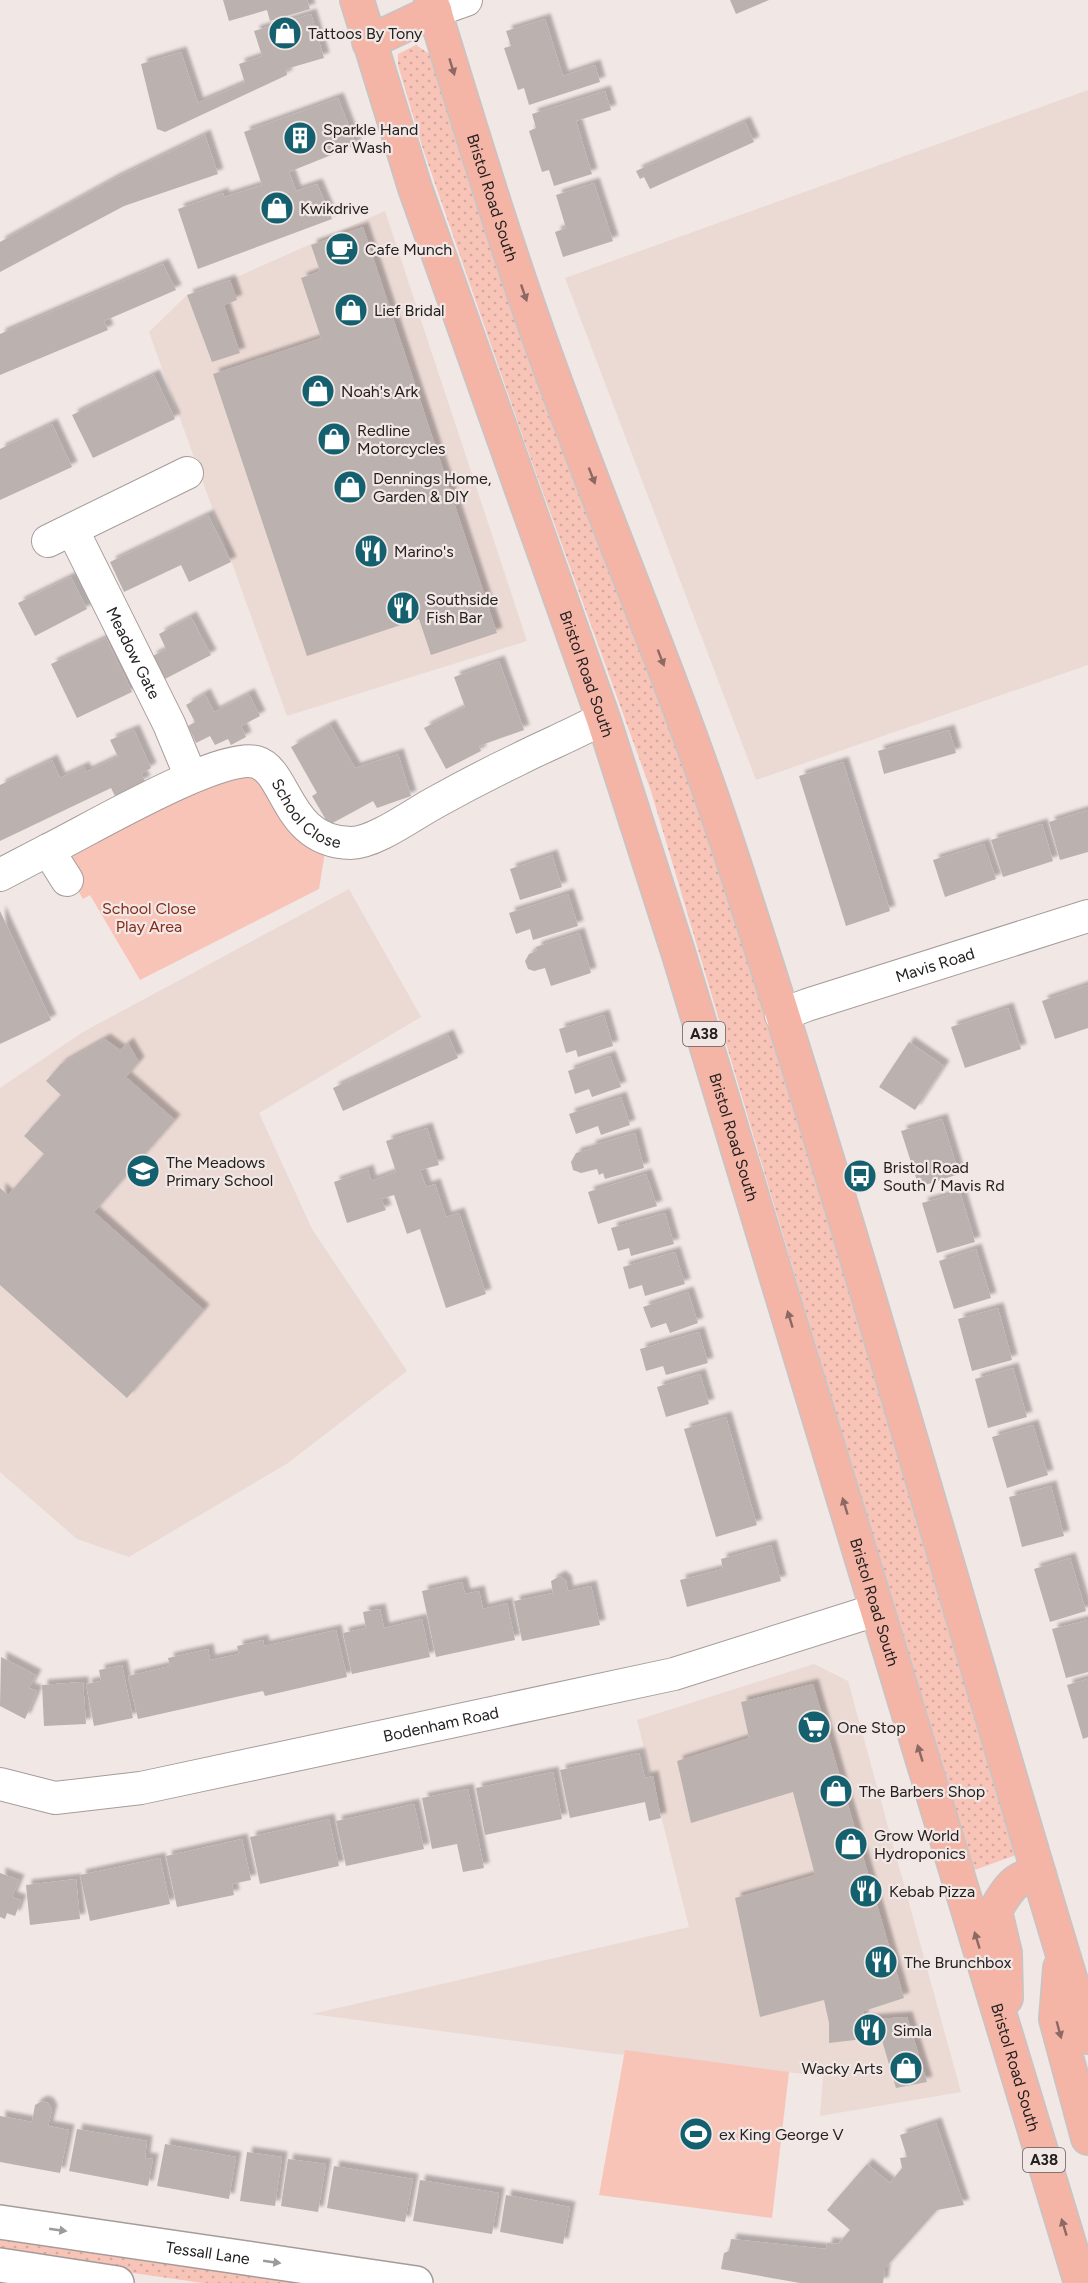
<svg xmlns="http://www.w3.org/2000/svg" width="1088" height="2283" font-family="Figtree,sans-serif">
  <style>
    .built { fill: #ebd9d4 }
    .grass { fill: url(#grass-dots) }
    .park { fill: #f8c4b8 }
    .building { fill: #bbb2b0; filter: url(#shadow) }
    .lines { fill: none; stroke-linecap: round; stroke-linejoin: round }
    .minor-casing { stroke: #a59c9a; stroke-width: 34 }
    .tertiary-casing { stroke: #a59c9a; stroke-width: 36 }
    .trunk-casing { stroke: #c6c5c5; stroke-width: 36 }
    .minor { stroke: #fff; stroke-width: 32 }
    .tertiary { stroke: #fff; stroke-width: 33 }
    .trunk { stroke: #f4b4a6; stroke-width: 33 }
    .oneway { fill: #8c6a63 }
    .oneway2 { fill: #9c9b9b }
    .labels { text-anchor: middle; stroke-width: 4.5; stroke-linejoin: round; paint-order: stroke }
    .shield { fill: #f1e7e5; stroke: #625c5b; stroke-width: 1.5 }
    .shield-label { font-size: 15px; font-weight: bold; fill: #242120 }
    .poi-label { font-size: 16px; fill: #242120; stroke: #f1e7e5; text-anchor: start }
    .street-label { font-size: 16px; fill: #242120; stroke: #f1e7e5 }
    .park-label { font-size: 16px; fill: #862c18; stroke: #f1e7e5 }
  </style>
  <defs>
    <pattern id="grass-dots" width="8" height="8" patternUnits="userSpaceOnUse" patternTransform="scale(1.5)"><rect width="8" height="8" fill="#f8c4b8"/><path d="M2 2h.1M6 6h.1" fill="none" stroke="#d4a89e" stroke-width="1.8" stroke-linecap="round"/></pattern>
    <filter id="shadow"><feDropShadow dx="5.5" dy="-5.5" stdDeviation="1.5" flood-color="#0004"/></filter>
  </defs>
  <rect width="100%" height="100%" fill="#f1e7e5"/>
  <g class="built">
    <polygon points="1088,90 1088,665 756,780 565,278"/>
    <polygon points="385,211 527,641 287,716 149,332 187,295 230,280"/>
    <polygon points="349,889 421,1017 259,1113 312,1229 407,1371 288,1463 129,1557 77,1539 0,1472 0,1088 83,1032"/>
    <polygon points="814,1664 848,1681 961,2092 820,2116 823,2076 607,2053 312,2014 689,1927 637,1720"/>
  </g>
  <g class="grass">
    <polygon points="416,45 434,57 706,816 775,1034 1019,1854 972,1871 651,791 524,440 422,146 398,65 398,54"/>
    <polygon points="0,2228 358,2283 203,2283 0,2254"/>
  </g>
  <g class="park">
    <polygon points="239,763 326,846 319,889 140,980 90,895 83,899 54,849"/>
    <polygon points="625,2050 789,2072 772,2218 599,2195"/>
  </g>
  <g class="building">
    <polygon points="223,0 307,0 310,9 270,21 267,10 229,21"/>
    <polygon points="730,0 769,0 736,14"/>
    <polygon points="311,14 324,58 286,69 287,75 165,132 157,129 141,64 181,52 198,103 245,83 239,64 262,56 254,31"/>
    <polygon points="545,19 563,76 595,65 600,82 529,105 524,88 518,90 504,48 511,46 506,31"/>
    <polygon points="605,91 611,110 576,121 592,174 554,186 549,170 542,172 529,131 536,128 532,114"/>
    <polygon points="338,98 356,145 289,172 296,191 317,184 332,219 198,269 178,209 223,193 224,197 262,185 244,132"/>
    <polygon points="745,122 754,142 650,189 644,177 640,179 636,171"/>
    <polygon points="205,135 218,174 124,206 0,272 0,242 114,179"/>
    <polygon points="594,183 613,241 563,257 555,232 566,228 556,195"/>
    <polygon points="363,227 497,633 431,655 419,619 307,656 213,374 321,338 301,278 320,271 311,245"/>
    <polygon points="163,264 176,290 104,321 108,330 0,375 0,334"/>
    <polygon points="230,280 237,300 224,305 240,353 212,362 187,295"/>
    <polygon points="154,375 175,419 93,458 72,415"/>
    <polygon points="52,424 72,467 0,500 0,449"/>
    <polygon points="208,515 231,562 189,582 181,565 124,592 110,562"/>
    <polygon points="71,577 87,609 35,636 18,603"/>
    <polygon points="191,617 211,655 163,680 151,657 166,649 159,634"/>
    <polygon points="106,638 132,692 77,718 51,664"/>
    <polygon points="499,661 524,730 479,746 481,751 446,769 424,728 465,707 454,677"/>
    <polygon points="205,694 214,712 249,694 260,716 241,726 246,737 231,745 228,739 215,745 210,736 196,743 188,726 195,722 186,705"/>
    <polygon points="330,725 355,768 398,754 411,796 377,808 373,801 329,825 312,796 317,793 291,747"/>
    <polygon points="134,730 151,768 141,774 145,781 115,796 111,788 0,841 0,785 52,760 60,778 84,767 86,772 118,757 110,740"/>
    <polygon points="949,730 956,753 884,774 878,751"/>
    <polygon points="843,762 890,911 846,926 799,776"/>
    <polygon points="1088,810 1088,852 1060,860 1049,822"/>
    <polygon points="1042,824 1053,861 1003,877 991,840"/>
    <polygon points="984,844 996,879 945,897 933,860"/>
    <polygon points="552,855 562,887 520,900 510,869"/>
    <polygon points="568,894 578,926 533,940 530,929 516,934 509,913"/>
    <polygon points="0,911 51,1020 0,1044"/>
    <polygon points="579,933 591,973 551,986 545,968 534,971 528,969 525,961 529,954 537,951 536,947"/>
    <polygon points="1088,985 1088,1028 1055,1039 1042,1001"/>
    <polygon points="1008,1008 1021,1049 965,1068 951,1027"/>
    <polygon points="604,1015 613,1046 578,1057 576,1050 566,1053 559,1029"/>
    <polygon points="448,1035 458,1058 343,1111 333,1088"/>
    <polygon points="105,1039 120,1050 128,1043 139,1062 126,1077 175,1120 94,1212 204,1310 127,1398 0,1285 0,1188 8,1195 44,1154 24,1136 61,1095 46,1081 61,1064"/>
    <polygon points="909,1042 944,1066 915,1110 879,1087"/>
    <polygon points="610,1056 621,1087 592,1097 589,1089 575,1094 568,1071"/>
    <polygon points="621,1097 630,1125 601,1135 598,1126 576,1134 569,1114"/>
    <polygon points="942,1119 959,1174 919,1187 901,1131"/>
    <polygon points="427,1128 439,1165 420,1170 426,1187 435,1184 446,1217 459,1213 486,1294 446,1308 420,1229 407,1234 394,1195 381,1199 386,1210 347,1223 334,1182 368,1170 371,1181 396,1172 386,1141"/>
    <polygon points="635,1133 644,1168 605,1179 603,1173 599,1175 597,1169 581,1173 573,1170 571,1162 576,1153 591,1149 590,1146"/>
    <polygon points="646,1174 657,1206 598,1224 588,1192"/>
    <polygon points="960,1192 975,1242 937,1253 922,1203"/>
    <polygon points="665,1213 674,1244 631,1256 629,1248 618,1251 611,1228"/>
    <polygon points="976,1249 991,1298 954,1309 939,1261"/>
    <polygon points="675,1252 685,1284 645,1296 642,1285 629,1289 623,1267"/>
    <polygon points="688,1292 698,1323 670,1333 666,1323 651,1328 643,1307"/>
    <polygon points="998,1308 1012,1360 972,1371 958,1319"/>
    <polygon points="699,1332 708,1363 666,1375 663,1366 646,1371 640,1349"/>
    <polygon points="1013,1368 1027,1417 988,1428 975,1379"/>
    <polygon points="700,1374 709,1404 666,1417 657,1387"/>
    <polygon points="726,1417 757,1525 716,1537 684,1429"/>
    <polygon points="1033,1425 1048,1475 1007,1488 992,1437"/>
    <polygon points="1051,1486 1064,1536 1022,1547 1009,1497"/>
    <polygon points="771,1545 781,1581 687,1607 680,1580 723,1569 721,1559"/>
    <polygon points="1070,1558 1086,1611 1050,1622 1034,1569"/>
    <polygon points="560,1576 566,1581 568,1591 591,1586 600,1625 522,1641 514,1601 553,1593 551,1581"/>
    <polygon points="462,1582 465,1594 479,1591 483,1609 507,1603 515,1640 436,1657 422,1591"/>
    <polygon points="380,1609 384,1628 422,1619 430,1657 352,1674 343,1633 366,1628 363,1612"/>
    <polygon points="1088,1620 1088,1672 1066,1678 1052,1629"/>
    <polygon points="336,1630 347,1677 265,1696 263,1691 138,1719 128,1676 170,1666 168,1658 208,1649 210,1660 239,1654 237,1646 263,1640 264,1646"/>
    <polygon points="1,1657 36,1675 29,1688 37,1691 25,1719 0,1706"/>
    <polygon points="122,1665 133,1718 94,1726 86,1684 101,1681 99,1670"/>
    <polygon points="1088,1679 1088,1737 1083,1739 1067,1685"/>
    <polygon points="83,1682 86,1724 44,1726 42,1685"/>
    <polygon points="813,1684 904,1998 864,2011 862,2020 907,2017 927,2082 896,2088 881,2037 829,2043 829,2023 824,2000 760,2017 735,1898 815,1875 793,1792 691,1823 677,1761 749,1738 741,1702"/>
    <polygon points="639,1753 645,1778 653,1776 661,1818 649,1821 645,1802 570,1818 560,1770"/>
    <polygon points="553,1772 562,1819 485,1835 476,1788"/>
    <polygon points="468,1789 484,1868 463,1872 457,1844 432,1849 422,1798"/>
    <polygon points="414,1804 424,1849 346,1866 336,1821"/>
    <polygon points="329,1819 339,1866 260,1884 250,1837"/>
    <polygon points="242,1839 251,1880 232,1884 234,1895 177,1907 166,1856"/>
    <polygon points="160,1858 170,1904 90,1921 80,1875"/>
    <polygon points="0,1873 19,1880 12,1897 21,1900 15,1916 7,1913 5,1919 0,1917"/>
    <polygon points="76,1879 80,1919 30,1925 26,1885"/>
    <polygon points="42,2101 48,2103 52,2110 48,2126 69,2130 60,2173 0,2162 0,2116 32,2122 35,2105"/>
    <polygon points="936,2123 964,2205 937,2210 885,2268 883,2283 800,2283 721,2269 724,2253 729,2251 731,2239 826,2249 827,2243 838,2244 850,2230 827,2210 867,2164 890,2183 902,2168 900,2158 907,2157 900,2135"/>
    <polygon points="77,2129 147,2141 145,2158 153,2159 148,2186 69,2171"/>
    <polygon points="165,2144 236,2157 229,2199 157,2186"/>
    <polygon points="247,2152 282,2157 275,2206 240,2201"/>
    <polygon points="288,2159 326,2164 318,2212 281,2206"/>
    <polygon points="334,2166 413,2179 405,2222 327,2208"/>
    <polygon points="420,2180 499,2193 492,2234 413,2221"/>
    <polygon points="506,2195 570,2207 563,2244 500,2232"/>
  </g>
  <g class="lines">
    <defs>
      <g id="minor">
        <polyline points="435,11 466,0"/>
        <path id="s1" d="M73,531L169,724L191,777"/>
        <polyline points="48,541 187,473"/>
        <polyline points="0,875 48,850"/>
        <path id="s2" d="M67,880L48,850C87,831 220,752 256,762C288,771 285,842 351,843C375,843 415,813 436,802C463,787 490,773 517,760C546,745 575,734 603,718"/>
        <path id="s3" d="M781,1015L807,1005L1088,916"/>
        <path id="s4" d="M0,1784L55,1798L141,1788L674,1674L876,1610"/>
      </g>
      <g id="tertiary">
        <path id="s5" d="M0,2222L416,2283"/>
        <polyline points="0,2265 117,2283"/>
      </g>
      <g id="trunk">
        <path id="s6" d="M357,0L415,188L603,718L679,955L1081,2283"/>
        <path id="s7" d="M431,0C467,116 502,234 543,348C602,514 672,675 727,842C857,1237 966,1639 1088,2037"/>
        <polyline points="369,42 435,11"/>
        <polyline points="1060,1968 1056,2019 1088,2138"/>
        <path d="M1006,1998L1005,1953L995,1911C1007,1890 1014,1877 1039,1874"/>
      </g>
    </defs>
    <use href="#minor" class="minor-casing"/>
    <use href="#tertiary" class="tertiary-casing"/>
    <use href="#trunk" class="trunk-casing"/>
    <use href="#minor" class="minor"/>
    <use href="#tertiary" class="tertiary"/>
    <use href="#trunk" class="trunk"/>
  </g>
  <defs><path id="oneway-solid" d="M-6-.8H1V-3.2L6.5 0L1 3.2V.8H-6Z" transform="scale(1.5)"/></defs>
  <g class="oneway">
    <use href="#oneway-solid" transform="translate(452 67) rotate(73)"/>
    <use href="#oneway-solid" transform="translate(524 293) rotate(71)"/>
    <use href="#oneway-solid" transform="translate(592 476) rotate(69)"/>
    <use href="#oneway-solid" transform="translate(661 658) rotate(69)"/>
    <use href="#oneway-solid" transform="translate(790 1319) rotate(-107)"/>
    <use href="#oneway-solid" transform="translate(845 1506) rotate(-107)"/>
    <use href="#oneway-solid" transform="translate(920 1753) rotate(-107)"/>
    <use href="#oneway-solid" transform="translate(977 1940) rotate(-107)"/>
    <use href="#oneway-solid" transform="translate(1059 2030) rotate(75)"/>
    <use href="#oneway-solid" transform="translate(1064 2227) rotate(-107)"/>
  </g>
  <g class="oneway2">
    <use href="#oneway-solid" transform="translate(58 2230) rotate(8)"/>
    <use href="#oneway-solid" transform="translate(272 2262) rotate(8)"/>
  </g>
  <defs>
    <symbol id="shop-disc" viewBox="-11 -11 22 22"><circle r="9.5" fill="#15606e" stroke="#f1e7e5"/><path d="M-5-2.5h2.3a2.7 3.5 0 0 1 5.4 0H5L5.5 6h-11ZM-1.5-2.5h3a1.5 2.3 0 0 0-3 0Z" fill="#fff"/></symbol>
    <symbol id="building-disc" viewBox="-11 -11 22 22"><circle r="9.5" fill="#15606e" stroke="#f1e7e5"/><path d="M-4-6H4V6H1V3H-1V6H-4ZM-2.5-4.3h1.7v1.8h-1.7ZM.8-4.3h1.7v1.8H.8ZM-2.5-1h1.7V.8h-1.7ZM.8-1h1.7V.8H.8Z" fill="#fff"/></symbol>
    <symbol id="cafe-disc" viewBox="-11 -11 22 22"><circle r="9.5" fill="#15606e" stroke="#f1e7e5"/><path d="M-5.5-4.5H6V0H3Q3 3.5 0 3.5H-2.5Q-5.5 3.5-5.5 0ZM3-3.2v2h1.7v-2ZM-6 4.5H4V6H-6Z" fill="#fff"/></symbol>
    <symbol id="restaurant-disc" viewBox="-11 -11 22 22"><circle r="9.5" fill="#15606e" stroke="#f1e7e5"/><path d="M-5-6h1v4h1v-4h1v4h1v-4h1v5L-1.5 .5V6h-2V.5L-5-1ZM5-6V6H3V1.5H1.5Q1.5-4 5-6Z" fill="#fff"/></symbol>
    <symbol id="school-disc" viewBox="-11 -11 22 22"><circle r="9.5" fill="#15606e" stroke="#f1e7e5"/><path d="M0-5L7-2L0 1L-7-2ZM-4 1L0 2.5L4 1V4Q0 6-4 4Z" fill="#fff"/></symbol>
    <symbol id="bus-disc" viewBox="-11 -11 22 22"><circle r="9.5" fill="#15606e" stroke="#f1e7e5"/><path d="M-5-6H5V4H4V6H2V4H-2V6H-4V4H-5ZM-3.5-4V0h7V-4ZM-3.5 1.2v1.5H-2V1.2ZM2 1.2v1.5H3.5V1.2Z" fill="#fff"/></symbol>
    <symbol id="supermarket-disc" viewBox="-11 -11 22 22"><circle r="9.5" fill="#15606e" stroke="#f1e7e5"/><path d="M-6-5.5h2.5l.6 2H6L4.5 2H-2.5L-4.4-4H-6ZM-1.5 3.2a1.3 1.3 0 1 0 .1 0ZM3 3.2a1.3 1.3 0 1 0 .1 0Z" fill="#fff"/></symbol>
    <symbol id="stadium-disc" viewBox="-11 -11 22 22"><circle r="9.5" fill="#15606e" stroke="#f1e7e5"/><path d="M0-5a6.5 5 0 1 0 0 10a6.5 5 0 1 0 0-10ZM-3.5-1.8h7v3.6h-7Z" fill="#fff"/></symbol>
  </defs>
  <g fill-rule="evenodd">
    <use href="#shop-disc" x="266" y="14" width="38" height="38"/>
    <use href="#building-disc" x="281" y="119" width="38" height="38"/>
    <use href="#shop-disc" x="258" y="189" width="38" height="38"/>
    <use href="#cafe-disc" x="323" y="230" width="38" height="38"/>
    <use href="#shop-disc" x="332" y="291" width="38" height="38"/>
    <use href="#shop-disc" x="299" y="372" width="38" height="38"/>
    <use href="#shop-disc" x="315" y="420" width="38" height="38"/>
    <use href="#shop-disc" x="331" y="468" width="38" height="38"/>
    <use href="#restaurant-disc" x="352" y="532" width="38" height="38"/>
    <use href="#restaurant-disc" x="384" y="589" width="38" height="38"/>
    <use href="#school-disc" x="124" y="1152" width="38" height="38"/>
    <use href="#bus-disc" x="841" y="1157" width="38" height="38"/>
    <use href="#supermarket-disc" x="795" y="1708" width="38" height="38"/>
    <use href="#shop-disc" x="817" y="1772" width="38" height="38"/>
    <use href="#shop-disc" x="832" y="1825" width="38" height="38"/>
    <use href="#restaurant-disc" x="847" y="1872" width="38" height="38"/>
    <use href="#restaurant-disc" x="862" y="1943" width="38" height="38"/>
    <use href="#restaurant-disc" x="851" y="2011" width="38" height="38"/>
    <use href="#shop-disc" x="887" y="2049" width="38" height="38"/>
    <use href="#stadium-disc" x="677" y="2115" width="38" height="38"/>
  </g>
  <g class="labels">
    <g class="shield">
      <rect x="683" y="1022" width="42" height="24" rx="4.5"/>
      <rect x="1023" y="2148" width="42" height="24" rx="4.5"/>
    </g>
    <g class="shield-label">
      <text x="704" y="1039">A38</text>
      <text x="1044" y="2165">A38</text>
    </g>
    <g class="poi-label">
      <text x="308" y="39">Tattoos By Tony</text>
      <text x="323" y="135">Sparkle Hand<tspan x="323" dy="18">Car Wash</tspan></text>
      <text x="300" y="214">Kwikdrive</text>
      <text x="365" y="255">Cafe Munch</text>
      <text x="374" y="316">Lief Bridal</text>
      <text x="341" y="397">Noah's Ark</text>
      <text x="357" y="436">Redline<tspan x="357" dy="18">Motorcycles</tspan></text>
      <text x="373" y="484">Dennings Home,<tspan x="373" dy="18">Garden &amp; DIY</tspan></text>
      <text x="394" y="557">Marino's</text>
      <text x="426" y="605">Southside<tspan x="426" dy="18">Fish Bar</tspan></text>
      <text x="166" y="1168">The Meadows<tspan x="166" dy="18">Primary School</tspan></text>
      <text x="883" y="1173">Bristol Road<tspan x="883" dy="18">South / Mavis Rd</tspan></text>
      <text x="837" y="1733">One Stop</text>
      <text x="859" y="1797">The Barbers Shop</text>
      <text x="874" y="1841">Grow World<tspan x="874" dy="18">Hydroponics</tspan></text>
      <text x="889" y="1897">Kebab Pizza</text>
      <text x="904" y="1968">The Brunchbox</text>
      <text x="893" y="2036">Simla</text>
      <text x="883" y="2074" text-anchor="end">Wacky Arts</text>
      <text x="719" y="2140">ex King George V</text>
    </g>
    <g class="street-label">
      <text dy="6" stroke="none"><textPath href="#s7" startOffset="207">Bristol Road South</textPath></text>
      <text dy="6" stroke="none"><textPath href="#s1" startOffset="136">Meadow Gate</textPath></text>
      <text dy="6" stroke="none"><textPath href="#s6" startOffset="712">Bristol Road South</textPath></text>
      <text dy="6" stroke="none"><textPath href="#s2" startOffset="338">School Close</textPath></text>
      <text dy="6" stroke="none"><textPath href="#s3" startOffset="162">Mavis Road</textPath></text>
      <text dy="6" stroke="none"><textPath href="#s6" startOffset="1198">Bristol Road South</textPath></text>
      <text dy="6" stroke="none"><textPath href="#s6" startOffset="1684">Bristol Road South</textPath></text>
      <text dy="6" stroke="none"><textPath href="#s4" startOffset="450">Bodenham Road</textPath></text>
      <text dy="6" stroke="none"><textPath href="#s6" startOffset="2170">Bristol Road South</textPath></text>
      <text dy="6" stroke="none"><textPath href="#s5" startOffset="210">Tessall Lane</textPath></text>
    </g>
    <g class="park-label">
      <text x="149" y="914">School Close<tspan x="149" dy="18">Play Area</tspan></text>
    </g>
  </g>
</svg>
